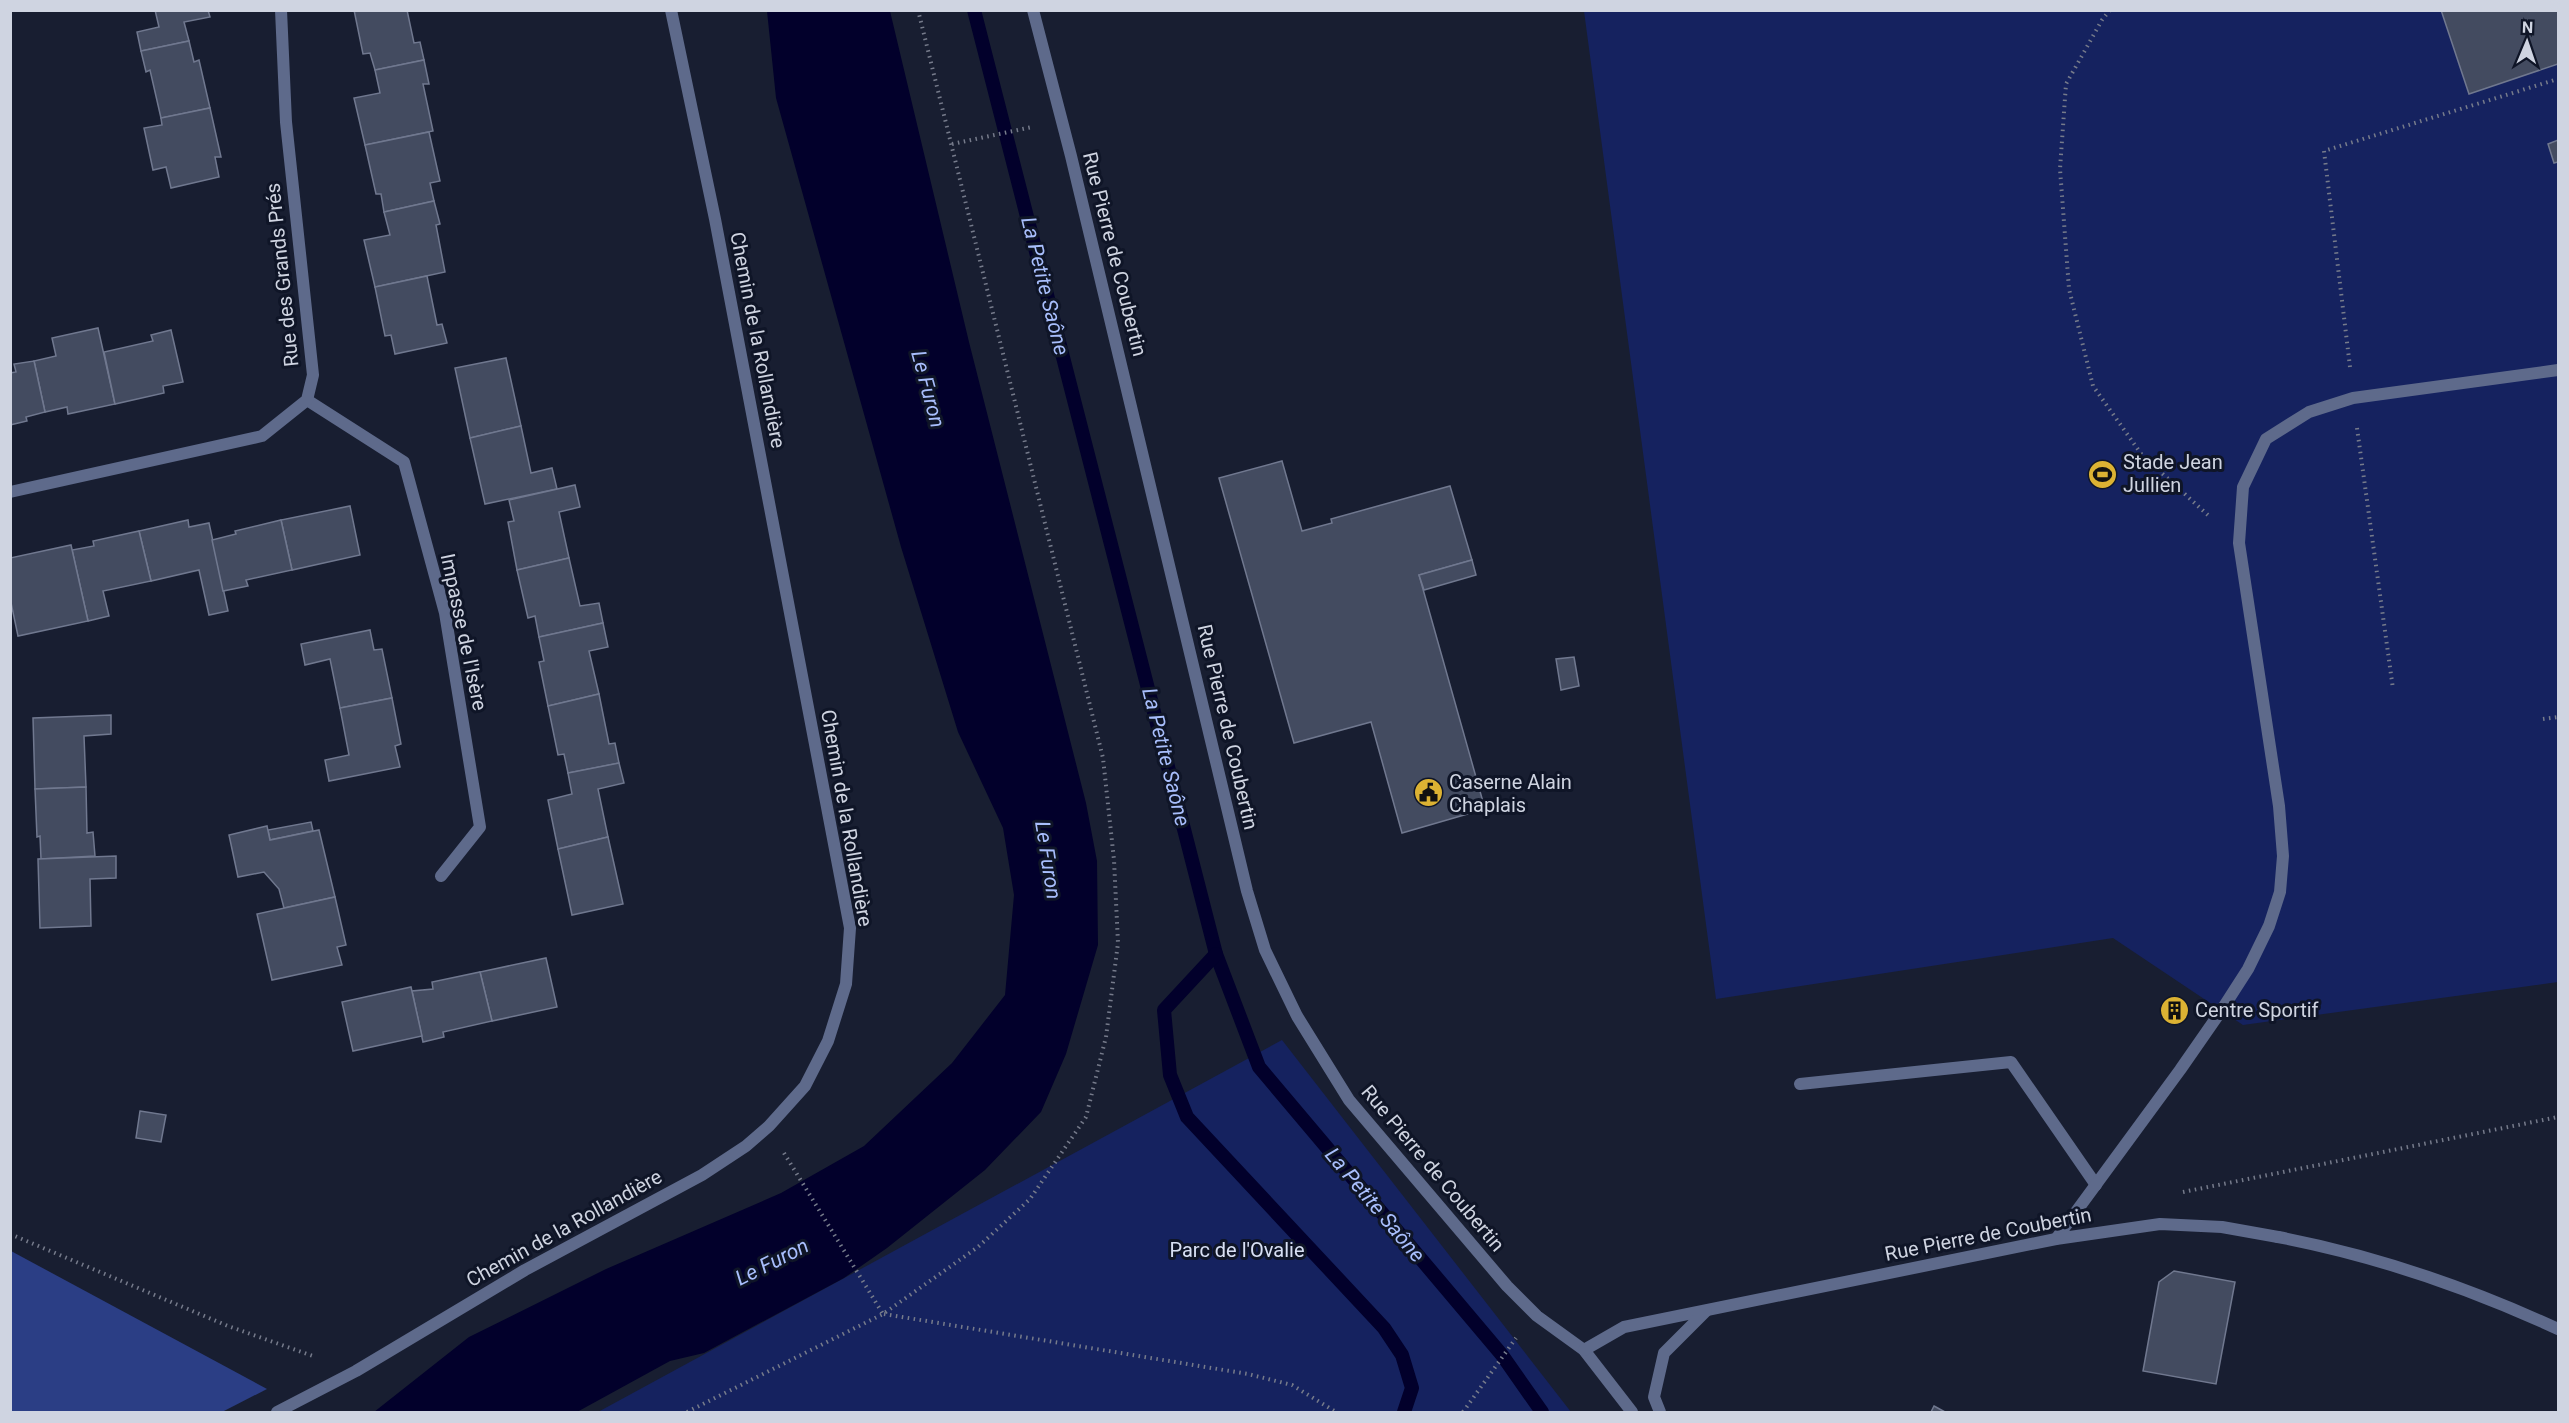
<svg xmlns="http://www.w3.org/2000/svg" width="2569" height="1423" font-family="Roboto,sans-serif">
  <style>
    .green { fill: #15225f }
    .forest { fill: #2b3e85 }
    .water { fill: #02002b }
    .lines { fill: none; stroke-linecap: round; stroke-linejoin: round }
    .stream { stroke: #02002b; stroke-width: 14 }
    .building { fill: #434b60; stroke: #70788f; stroke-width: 1.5 }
    .path { stroke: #767b8b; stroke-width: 4; stroke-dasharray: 1.5 4.5; stroke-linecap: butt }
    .service { stroke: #5e6a8b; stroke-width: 12 }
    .minor { stroke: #5e6a8b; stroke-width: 12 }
    .labels { text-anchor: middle; stroke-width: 6; stroke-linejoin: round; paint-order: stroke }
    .street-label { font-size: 20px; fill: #cfd4e1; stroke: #0f1527 }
    .poi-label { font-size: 20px; fill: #cfd4e1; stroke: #0f1527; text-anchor: start }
    .park-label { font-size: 20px; fill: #d8e0f5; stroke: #0f1527 }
    .water-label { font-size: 21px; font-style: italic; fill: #a8befc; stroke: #0f1527 }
  </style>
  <rect width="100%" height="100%" fill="#181e31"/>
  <g class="green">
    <polygon points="1584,11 2558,11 2558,982 2243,1025 2113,938 1716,999"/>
    <polygon points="1282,1040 1571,1412 598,1412"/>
  </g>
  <polygon class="forest" points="10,1251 11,1251 267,1389 222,1412 11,1412"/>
  <polygon class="water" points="767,11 890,11 969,342 1086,803 1097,861 1098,945 1066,1054 1041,1112 985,1170 887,1248 844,1278 704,1353 670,1361 577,1412 374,1412 469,1337 606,1269 781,1193 864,1146 952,1063 1005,995 1014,895 1003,828 958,732 901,547 776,98"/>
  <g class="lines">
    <g class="stream">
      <polyline points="974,10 1216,954 1259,1067 1502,1355 1542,1412"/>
      <polyline points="1216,954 1164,1010 1170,1075 1187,1117 1384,1328 1402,1355 1412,1388 1404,1412"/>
    </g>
  </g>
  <g class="building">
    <polygon points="155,10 208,10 210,17 184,22 189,41 141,51 137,32 159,27"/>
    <polygon points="354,10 407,10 414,43 420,42 424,60 375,70 370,53 363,54"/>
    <polygon points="2441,10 2558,10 2558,64 2469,94"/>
    <polygon points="189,41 194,62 199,60 210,108 161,118 150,70 146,72 141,51"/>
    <polygon points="424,60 429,84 423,84 433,131 365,145 354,98 380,93 375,70"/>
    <polygon points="210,108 221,157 215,157 219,177 171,188 166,167 153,170 144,128 162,125 161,118"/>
    <polygon points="429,132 440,181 430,183 434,201 384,212 381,194 376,194 365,145"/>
    <polygon points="2558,140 2558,162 2554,163 2548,144"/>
    <polygon points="434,201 440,224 436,225 445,272 375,287 364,240 390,235 384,212"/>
    <polygon points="427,276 437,325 442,324 447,343 395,354 391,335 385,336 375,287"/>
    <polygon points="98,328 115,404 68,414 67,407 45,412 34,361 56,356 52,338"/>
    <polygon points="171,330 183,382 163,386 164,393 115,404 104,352 153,341 151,335"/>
    <polygon points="506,358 521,426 470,438 455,368"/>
    <polygon points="34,361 45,412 26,417 27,421 10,425 10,373 16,372 14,364"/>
    <polygon points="521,426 531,473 552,468 557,489 485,504 470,438"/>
    <polygon points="1282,461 1302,531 1332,523 1331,519 1450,486 1472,560 1419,575 1485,809 1402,833 1371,722 1294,743 1219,478"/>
    <polygon points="575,485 580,507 559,512 569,558 517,570 508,522 514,521 509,500"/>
    <polygon points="350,506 360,555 292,570 281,520"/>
    <polygon points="188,520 189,527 209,523 228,611 209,615 199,570 151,581 139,531"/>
    <polygon points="281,520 292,570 246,580 248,586 223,591 212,540 236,534 235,531"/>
    <polygon points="139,531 151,581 103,591 109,616 88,621 72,550 94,546 93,541"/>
    <polygon points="71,545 88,621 18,636 10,598 10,558"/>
    <polygon points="569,558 580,606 599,603 603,623 539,637 535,616 528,618 517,570"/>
    <polygon points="1472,560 1476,575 1424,590 1419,575"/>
    <polygon points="603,623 608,647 589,651 599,694 548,706 539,662 544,661 539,637"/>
    <polygon points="370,630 374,650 382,649 392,698 340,708 330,659 305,665 301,644"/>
    <polygon points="1574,657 1579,686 1561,690 1556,659"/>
    <polygon points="599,694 609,744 615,743 619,763 568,773 564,754 558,755 548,706"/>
    <polygon points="392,698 401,744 395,746 400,767 329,781 325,760 349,755 340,708"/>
    <polygon points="111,715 111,734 84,736 86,787 35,789 33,718"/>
    <polygon points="619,763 624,783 598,789 608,837 558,849 548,800 572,794 568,773"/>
    <polygon points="86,787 87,833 93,832 95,856 41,859 40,836 37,837 35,789"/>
    <polygon points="311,822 313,831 270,840 268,830"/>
    <polygon points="267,826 270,840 319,830 335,897 284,908 279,889 264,872 238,877 229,835"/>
    <polygon points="608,837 623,904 572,915 558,849"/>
    <polygon points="116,856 116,878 90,879 91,926 40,928 38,859"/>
    <polygon points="335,897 346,945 337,947 342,965 272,980 257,914"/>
    <polygon points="546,958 557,1007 492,1021 480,972"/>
    <polygon points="480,972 492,1021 443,1032 444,1037 423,1042 412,991 433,989 432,982"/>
    <polygon points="411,987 422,1036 353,1051 342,1002"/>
    <polygon points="2174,998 2185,1007 2175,1022 2163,1013"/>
    <polygon points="140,1111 166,1115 161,1142 136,1138"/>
    <polygon points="2174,1271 2235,1282 2216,1384 2143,1371 2159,1282"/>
    <polygon points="1934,1406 1945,1412 1931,1412"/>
  </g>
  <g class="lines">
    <g class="path">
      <polyline points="2110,10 2102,20 2066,84 2060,169 2069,289 2093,386 2142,455 2210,517"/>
      <polyline points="952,144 1032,127"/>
      <polyline points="2350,367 2324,151 2558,79"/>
      <polyline points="2357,428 2393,689"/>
      <polyline points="2543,719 2558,717"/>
      <polyline points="784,1153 883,1314"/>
      <polyline points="2183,1192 2558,1117"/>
      <polyline points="10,1234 228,1326 316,1357"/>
      <polyline points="884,1314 1248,1374 1292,1385 1336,1412"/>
      <polyline points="687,1412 883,1314 978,1247 1030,1199 1086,1117 1106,1037 1118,943 1114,860 1103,758 918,10"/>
      <polyline points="1463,1412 1516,1338"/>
    </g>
    <g class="service">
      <polyline points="1800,1084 2011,1062 2096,1185"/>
      <path d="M2278,1237C2378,1256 2467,1287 2558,1329"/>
      <polyline points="2056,1239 2180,1070 2221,1011 2248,969 2269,926 2280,892 2283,856 2279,806 2239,543 2243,487 2266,439 2309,412 2353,398 2558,370"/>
    </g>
    <g class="minor">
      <polyline points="1033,10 1071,156 1247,891 1265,950 1297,1016 1349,1100 1507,1286 1537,1316 1584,1350 1632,1412"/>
      <polyline points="307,400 404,462 445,613 480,827 441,876"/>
      <polyline points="10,492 262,436 307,400 313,375 286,122 281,10"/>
      <polyline points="1584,1350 1624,1327 2056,1239 2160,1224 2222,1227 2278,1237"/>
      <polyline points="277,1412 356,1371 525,1270 702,1175 746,1146 769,1126 805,1086 828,1041 846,984 850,928 715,219 671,10"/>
      <polyline points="1660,1412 1654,1397 1664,1353 1706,1311"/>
    </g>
  </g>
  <defs>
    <symbol id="stadium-disc" viewBox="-11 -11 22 22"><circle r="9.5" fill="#dcb233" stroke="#0f1527"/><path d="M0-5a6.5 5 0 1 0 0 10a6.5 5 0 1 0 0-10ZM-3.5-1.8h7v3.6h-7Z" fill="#111"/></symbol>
    <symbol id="civic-disc" viewBox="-11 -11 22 22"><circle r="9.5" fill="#dcb233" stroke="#0f1527"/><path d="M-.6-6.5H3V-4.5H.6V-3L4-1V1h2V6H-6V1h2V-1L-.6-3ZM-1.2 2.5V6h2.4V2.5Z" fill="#111"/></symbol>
    <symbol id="building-disc" viewBox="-11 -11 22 22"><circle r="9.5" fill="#dcb233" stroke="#0f1527"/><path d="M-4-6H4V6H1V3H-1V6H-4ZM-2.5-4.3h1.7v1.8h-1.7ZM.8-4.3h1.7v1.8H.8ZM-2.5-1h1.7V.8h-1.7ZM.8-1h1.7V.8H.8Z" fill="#111"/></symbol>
  </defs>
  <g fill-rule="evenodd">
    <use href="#stadium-disc" x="2086" y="458" width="33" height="33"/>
    <use href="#civic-disc" x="1412" y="776" width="33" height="33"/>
    <use href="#building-disc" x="2158" y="994" width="33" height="33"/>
  </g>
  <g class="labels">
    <g class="street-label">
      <text transform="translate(1115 254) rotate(76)" y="7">Rue Pierre de Coubertin</text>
      <text transform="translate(282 275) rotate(-96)" y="7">Rue des Grands Prés</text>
      <text transform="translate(758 340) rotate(79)" y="7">Chemin de la Rollandière</text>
      <text transform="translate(464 632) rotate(78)" y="7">Impasse de l'Isère</text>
      <text transform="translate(1228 727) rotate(77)" y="7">Rue Pierre de Coubertin</text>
      <text transform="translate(847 818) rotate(80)" y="7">Chemin de la Rollandière</text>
      <text transform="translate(1433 1168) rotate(50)" y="7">Rue Pierre de Coubertin</text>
      <text transform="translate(564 1228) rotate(-29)" y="7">Chemin de la Rollandière</text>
      <text transform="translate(1988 1234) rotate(-11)" y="7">Rue Pierre de Coubertin</text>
    </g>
    <g class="poi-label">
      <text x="2123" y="469">Stade Jean<tspan x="2123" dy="23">Jullien</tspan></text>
      <text x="1449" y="789">Caserne Alain<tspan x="1449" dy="23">Chaplais</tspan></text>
      <text x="2195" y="1017">Centre Sportif</text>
    </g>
    <g class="park-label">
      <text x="1237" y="1257">Parc de l'Ovalie</text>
    </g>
    <g class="water-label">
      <text transform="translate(1045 286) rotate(76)" y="7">La Petite Saône</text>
      <text transform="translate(928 389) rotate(75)" y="7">Le Furon</text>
      <text transform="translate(1166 757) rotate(76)" y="7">La Petite Saône</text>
      <text transform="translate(1048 860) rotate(81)" y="7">Le Furon</text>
      <text transform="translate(1375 1205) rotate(50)" y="7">La Petite Saône</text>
      <text transform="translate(772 1262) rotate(-27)" y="7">Le Furon</text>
    </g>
  </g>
  <rect width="2569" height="1423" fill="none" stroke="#cfd4e1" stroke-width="24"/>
  <g transform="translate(2527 42) rotate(2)" stroke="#0f1527" stroke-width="4.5" paint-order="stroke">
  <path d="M0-4.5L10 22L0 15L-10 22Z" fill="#cfd4e1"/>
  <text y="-9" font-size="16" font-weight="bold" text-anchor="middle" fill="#cfd4e1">N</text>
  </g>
</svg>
